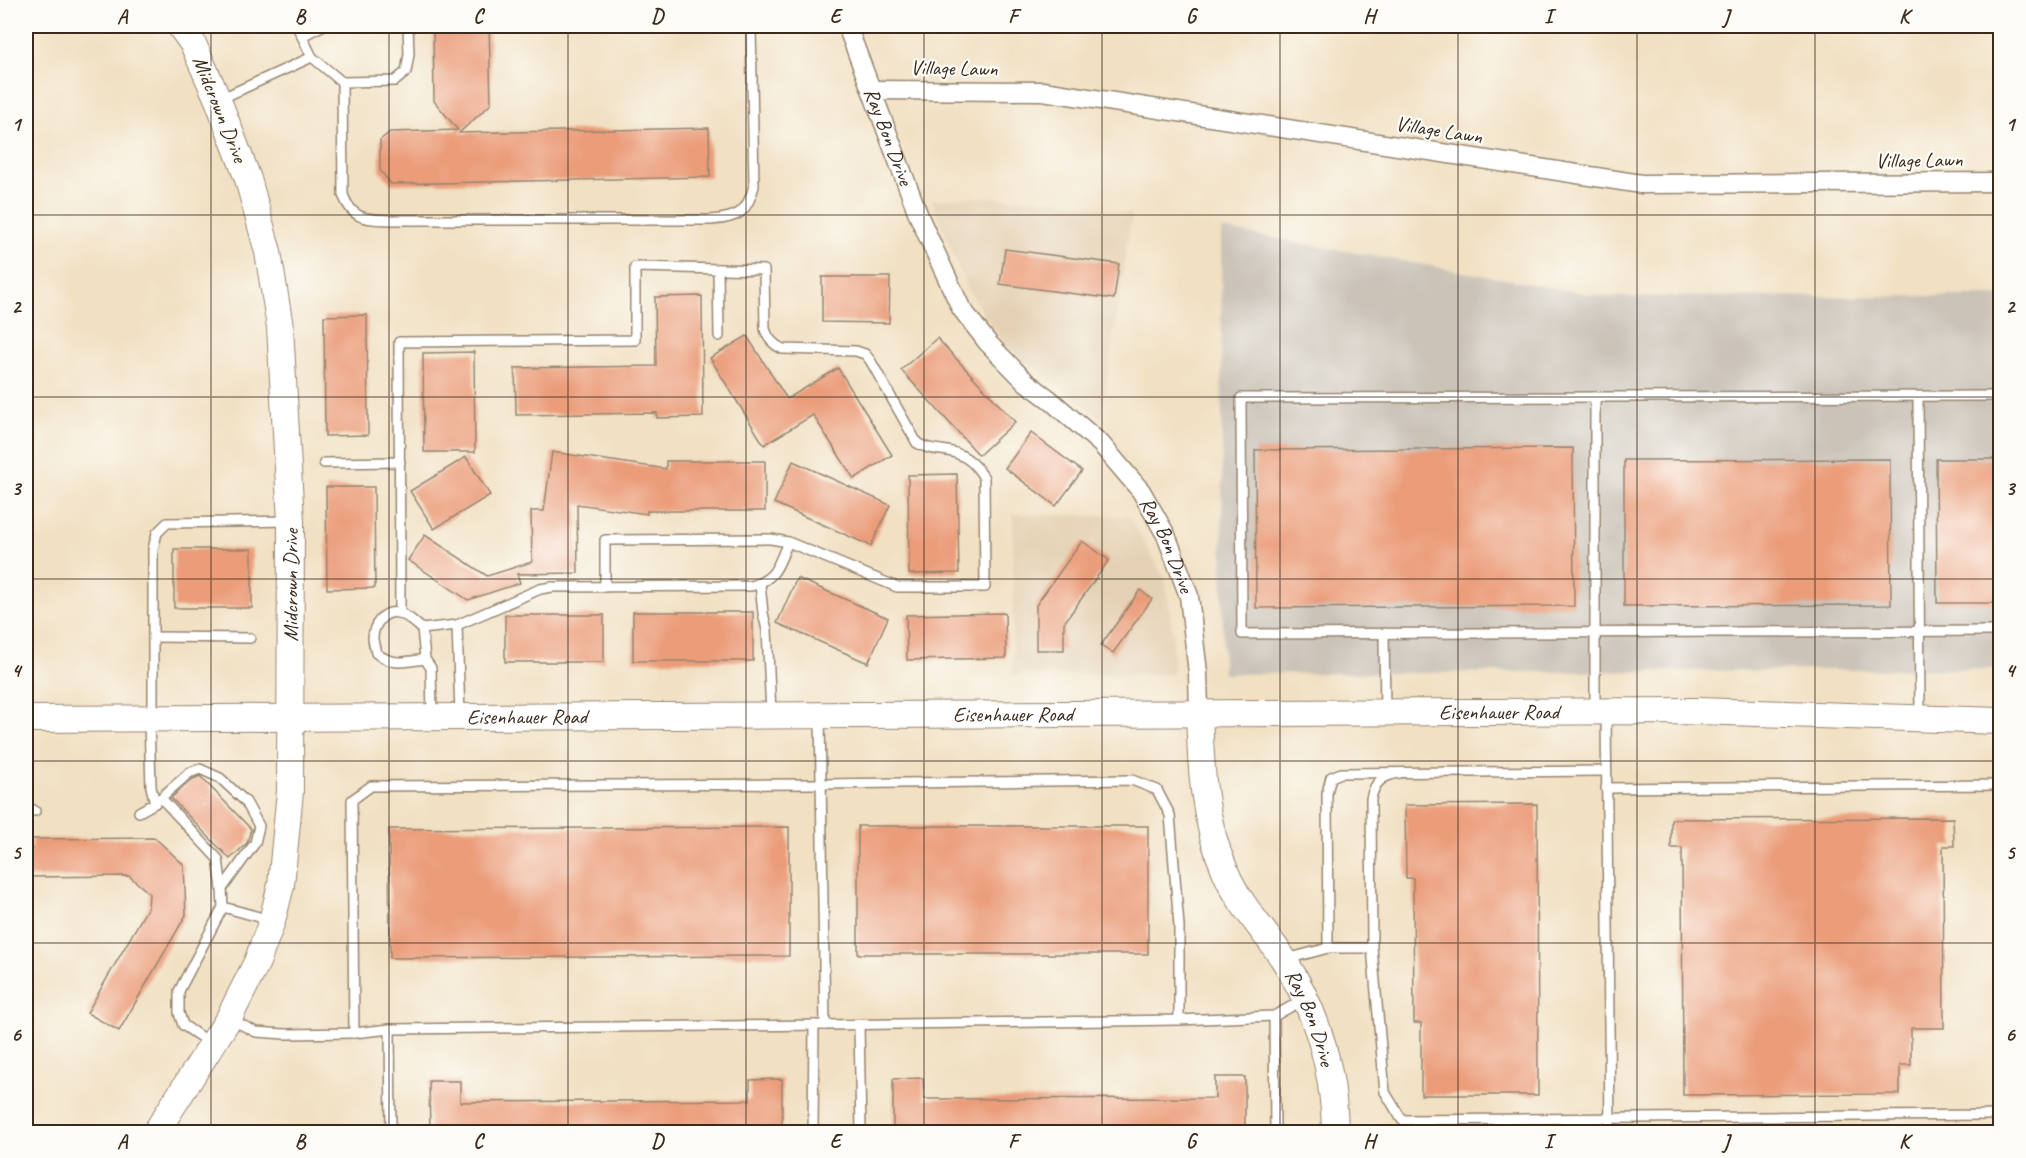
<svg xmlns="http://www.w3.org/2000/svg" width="2026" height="1158" font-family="Caveat,sans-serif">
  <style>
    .built { fill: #e5d1b4 }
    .industrial { fill: #cbc3b8 }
    .building { fill: #eb9c79 }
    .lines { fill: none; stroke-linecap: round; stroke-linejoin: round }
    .lane-casing { stroke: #968570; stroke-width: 12 }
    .street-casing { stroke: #968570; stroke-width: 21 }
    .secondary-casing { stroke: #968570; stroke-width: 28 }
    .lane { stroke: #fff; stroke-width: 9 }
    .street { stroke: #fff; stroke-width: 18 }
    .secondary { stroke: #fff; stroke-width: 26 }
    .grid { fill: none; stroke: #3b2a1e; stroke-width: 1.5; stroke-opacity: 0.55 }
    .labels { text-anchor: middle; stroke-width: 4.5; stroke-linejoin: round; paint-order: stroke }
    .street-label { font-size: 21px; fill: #3b2a1e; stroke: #fdfcf7 }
    .neatline { fill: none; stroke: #3b2a1e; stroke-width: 2 }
    .grid-label { font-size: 20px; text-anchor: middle; font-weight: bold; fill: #3b2a1e }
  </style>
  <rect width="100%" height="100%" fill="#fdfcf7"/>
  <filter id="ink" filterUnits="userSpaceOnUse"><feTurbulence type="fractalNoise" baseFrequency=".0167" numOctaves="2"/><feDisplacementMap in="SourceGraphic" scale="12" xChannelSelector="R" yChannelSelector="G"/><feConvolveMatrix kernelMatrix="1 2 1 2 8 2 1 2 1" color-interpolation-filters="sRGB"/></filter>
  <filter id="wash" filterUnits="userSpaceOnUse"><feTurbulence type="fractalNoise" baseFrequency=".008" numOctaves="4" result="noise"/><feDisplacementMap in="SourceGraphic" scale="24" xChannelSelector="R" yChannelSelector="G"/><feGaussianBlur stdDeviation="1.35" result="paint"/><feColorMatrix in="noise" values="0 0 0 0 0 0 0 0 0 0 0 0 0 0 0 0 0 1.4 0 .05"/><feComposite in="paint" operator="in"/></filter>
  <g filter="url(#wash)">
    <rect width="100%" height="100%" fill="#f1e0c2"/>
    <g class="built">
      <polygon points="968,197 1056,200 1132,214 1101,418 1006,346 967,289 932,200"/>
      <polygon points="1013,514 1129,516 1165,579 1173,634 1173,674 1013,675"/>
    </g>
    <polygon class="industrial" points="1221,229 1605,297 2000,296 2000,669 1223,674"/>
    <g id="blocks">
      <g class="building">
        <polygon points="433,26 489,26 491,104 459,133 709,128 710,177 391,184 380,170 380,140 390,132 458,130 434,101"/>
        <polygon points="1005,249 1119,264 1114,299 1000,284"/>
        <polygon points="822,277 890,277 889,323 822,322"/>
        <polygon points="702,296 703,417 657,418 657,413 516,415 515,368 656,366 655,297"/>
        <polygon points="367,315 368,435 325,436 324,316"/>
        <polygon points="747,336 787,399 838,368 892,455 854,479 813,415 764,445 710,358"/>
        <polygon points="937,338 1015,422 979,455 901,370"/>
        <polygon points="474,352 475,452 424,452 423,353"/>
        <polygon points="1031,433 1082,471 1056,506 1005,468"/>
        <polygon points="1573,448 1574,606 1256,608 1255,450"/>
        <polygon points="552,452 666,469 666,461 765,461 765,511 647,511 647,514 577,504 578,573 517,574 520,583 468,600 408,560 425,535 487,576 532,562 531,511 544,511"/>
        <polygon points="466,457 490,495 434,529 410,491"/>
        <polygon points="1890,459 1891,605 1624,606 1624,460"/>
        <polygon points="1936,459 2001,459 2001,603 1937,603"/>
        <polygon points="793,461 890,505 871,546 774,503"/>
        <polygon points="957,474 959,573 909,574 908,475"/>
        <polygon points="326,487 374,487 375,588 327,589"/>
        <polygon points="1082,541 1109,560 1064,623 1064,650 1036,650 1036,605"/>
        <rect x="174" y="549" width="78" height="59"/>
        <polygon points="797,578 888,618 868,663 777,623"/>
        <polygon points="1140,590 1152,599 1113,653 1101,645"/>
        <rect x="633" y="612" width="120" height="49"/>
        <polygon points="1005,613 1006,658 907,660 906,615"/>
        <rect x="505" y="615" width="99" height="47"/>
        <polygon points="200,776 251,829 247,843 230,859 171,798 193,779"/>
        <polygon points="1537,804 1538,1095 1421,1095 1421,1023 1414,1023 1413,878 1406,878 1405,805"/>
        <polygon points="1953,818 1954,846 1943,846 1944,1028 1911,1028 1911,1065 1900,1065 1900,1094 1683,1095 1682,848 1671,848 1671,819"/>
        <rect x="858" y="826" width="290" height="128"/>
        <polygon points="789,827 789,956 390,958 389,829"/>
        <polygon points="155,838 184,865 186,915 119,1031 87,1013 148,907 149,893 129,876 26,877 26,849 32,849 32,839"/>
        <polygon points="1215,1077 1245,1077 1245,1132 893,1132 893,1079 923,1078 924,1099 1215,1098"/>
        <polygon points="782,1079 782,1132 430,1132 429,1081 460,1081 460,1102 750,1100 750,1080"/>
      </g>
    </g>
  </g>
  <g filter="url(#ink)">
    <use href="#blocks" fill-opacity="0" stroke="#968570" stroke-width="1.5"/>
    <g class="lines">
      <defs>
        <g id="lane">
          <polyline points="302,36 322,26"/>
          <path d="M312,57L342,82L343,195C353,221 367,219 391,220H711C738,218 747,213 754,186L751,26"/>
          <polyline points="342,82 395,81 406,72 409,54 408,26"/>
          <polyline points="220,99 312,57 297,26"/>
          <polyline points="718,269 719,336"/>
          <polyline points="2000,396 1241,398 1242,634 2000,631"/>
          <polyline points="1595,397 1595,708"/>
          <polyline points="1918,397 1920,718"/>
          <polyline points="324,463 400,462"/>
          <polyline points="760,584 763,613 767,630 771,713"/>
          <path d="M400,613L399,342L635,340V267L764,270L765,329C768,339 773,345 783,349L856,351L865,354L870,360L917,443C925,448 932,449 941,450C962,452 974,461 984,478L985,587H897L788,542L771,539L605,540V587"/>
          <polyline points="457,625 460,715"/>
          <path d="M422,629L457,625L540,589L552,587L751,586C777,579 778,564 788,542"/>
          <polyline points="1384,633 1385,712"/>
          <polyline points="153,637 250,638"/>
          <path d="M425,659C404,662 393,666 376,653C375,648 373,642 373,638C373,625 384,610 398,613C408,615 415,623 422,629L425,659L431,668L432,715"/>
          <polyline points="1606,712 1610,1132"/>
          <polyline points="153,716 153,549 157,533 167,523 288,521"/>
          <polyline points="820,717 825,1025 1179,1020 1274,1016 1303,1000"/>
          <path d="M1400,773C1383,775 1374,782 1371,799L1372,948L1385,1092L1402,1120L1991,1115L2000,1113"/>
          <polyline points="1606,788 2000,785"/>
          <polyline points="161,798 218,859 222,889"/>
          <polyline points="155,803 189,773 200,769 220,778 246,802 259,826 255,843 222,889 223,907 179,991 179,1013 183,1025 211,1044"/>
          <polyline points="26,806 35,811"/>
          <polyline points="139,812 155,803 151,787 149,720"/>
          <polyline points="223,907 270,920"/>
          <polyline points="1328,948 1372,948"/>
          <polyline points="1287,959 1328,948 1327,793 1331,777 1341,773 1606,771"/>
          <polyline points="1274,1016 1275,1132"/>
          <polyline points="230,1019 256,1032 285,1034 354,1033 390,1029 825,1025"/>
          <polyline points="859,1025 861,1132"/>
          <polyline points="390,1029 391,1132"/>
          <polyline points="354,1033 352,800 371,786 821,784 1132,780 1157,790 1170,815 1179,926 1179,1020"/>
          <polyline points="813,1132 814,1025"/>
        </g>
        <g id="street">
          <path id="s1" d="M847,26L920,219L961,308L988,343L1026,382L1049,399L1101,444L1141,491L1166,535L1189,596L1198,673L1199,713"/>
          <polyline points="872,90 1043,91 1641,184 2000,182"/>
        </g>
        <g id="secondary">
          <path id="s2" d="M1199,713C1201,769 1203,821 1226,873C1240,906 1265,931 1284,960C1318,1013 1334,1071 1335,1132"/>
          <path id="s3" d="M26,719L1698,711L2000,721"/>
          <path id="s4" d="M156,1132L229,1018L257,962L272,921L281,885L290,791L291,521L280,327L268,252L248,179L218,100L193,44L180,26"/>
        </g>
      </defs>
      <use href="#lane" class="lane-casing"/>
      <use href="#street" class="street-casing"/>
      <use href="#secondary" class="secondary-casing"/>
      <use href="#lane" class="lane"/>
      <use href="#street" class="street"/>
      <use href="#secondary" class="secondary"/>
    </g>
  </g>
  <path class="grid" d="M211,26V1132M389,26V1132M568,26V1132M746,26V1132M924,26V1132M1102,26V1132M1280,26V1132M1458,26V1132M1637,26V1132M1815,26V1132M26,215H2000M26,397H2000M26,579H2000M26,761H2000M26,943H2000"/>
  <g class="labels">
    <g class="street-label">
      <text transform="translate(954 68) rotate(1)" y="7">Village Lawn</text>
      <text transform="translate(220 109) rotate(68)" y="7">Midcrown Drive</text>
      <text transform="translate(1439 130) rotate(9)" y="7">Village Lawn</text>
      <text dy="7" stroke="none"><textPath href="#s1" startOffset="118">Ray Bon Drive</textPath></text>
      <text transform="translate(1919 160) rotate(-1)" y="7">Village Lawn</text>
      <text dy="7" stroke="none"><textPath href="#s1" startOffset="622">Ray Bon Drive</textPath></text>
      <text dy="7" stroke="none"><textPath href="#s4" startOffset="579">Midcrown Drive</textPath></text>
      <text dy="7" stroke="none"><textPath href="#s3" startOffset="1473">Eisenhauer Road</textPath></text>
      <text dy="7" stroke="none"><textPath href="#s3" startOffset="987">Eisenhauer Road</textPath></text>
      <text dy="7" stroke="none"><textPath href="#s3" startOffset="501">Eisenhauer Road</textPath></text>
      <text dy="7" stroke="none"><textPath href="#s2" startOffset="332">Ray Bon Drive</textPath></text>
    </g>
  </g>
  <rect width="2026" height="1158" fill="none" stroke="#fdfcf7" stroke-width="66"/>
  <rect x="33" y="33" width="1960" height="1092" class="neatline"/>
  <g class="grid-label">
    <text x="122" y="23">A</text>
    <text x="300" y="23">B</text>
    <text x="478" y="23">C</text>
    <text x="657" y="23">D</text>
    <text x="835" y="23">E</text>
    <text x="1013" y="23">F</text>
    <text x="1191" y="23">G</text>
    <text x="1369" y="23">H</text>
    <text x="1548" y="23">I</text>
    <text x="1726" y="23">J</text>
    <text x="1904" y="23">K</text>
    <text x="16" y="131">1</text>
    <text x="2010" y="131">1</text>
    <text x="16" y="313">2</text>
    <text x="2010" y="313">2</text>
    <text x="16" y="495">3</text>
    <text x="2010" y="495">3</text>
    <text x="16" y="677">4</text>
    <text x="2010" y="677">4</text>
    <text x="16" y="859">5</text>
    <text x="2010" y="859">5</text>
    <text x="16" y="1041">6</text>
    <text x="2010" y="1041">6</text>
    <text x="122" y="1148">A</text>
    <text x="300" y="1148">B</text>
    <text x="478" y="1148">C</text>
    <text x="657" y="1148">D</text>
    <text x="835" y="1148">E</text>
    <text x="1013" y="1148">F</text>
    <text x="1191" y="1148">G</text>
    <text x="1369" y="1148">H</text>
    <text x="1548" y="1148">I</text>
    <text x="1726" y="1148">J</text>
    <text x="1904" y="1148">K</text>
  </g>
</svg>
